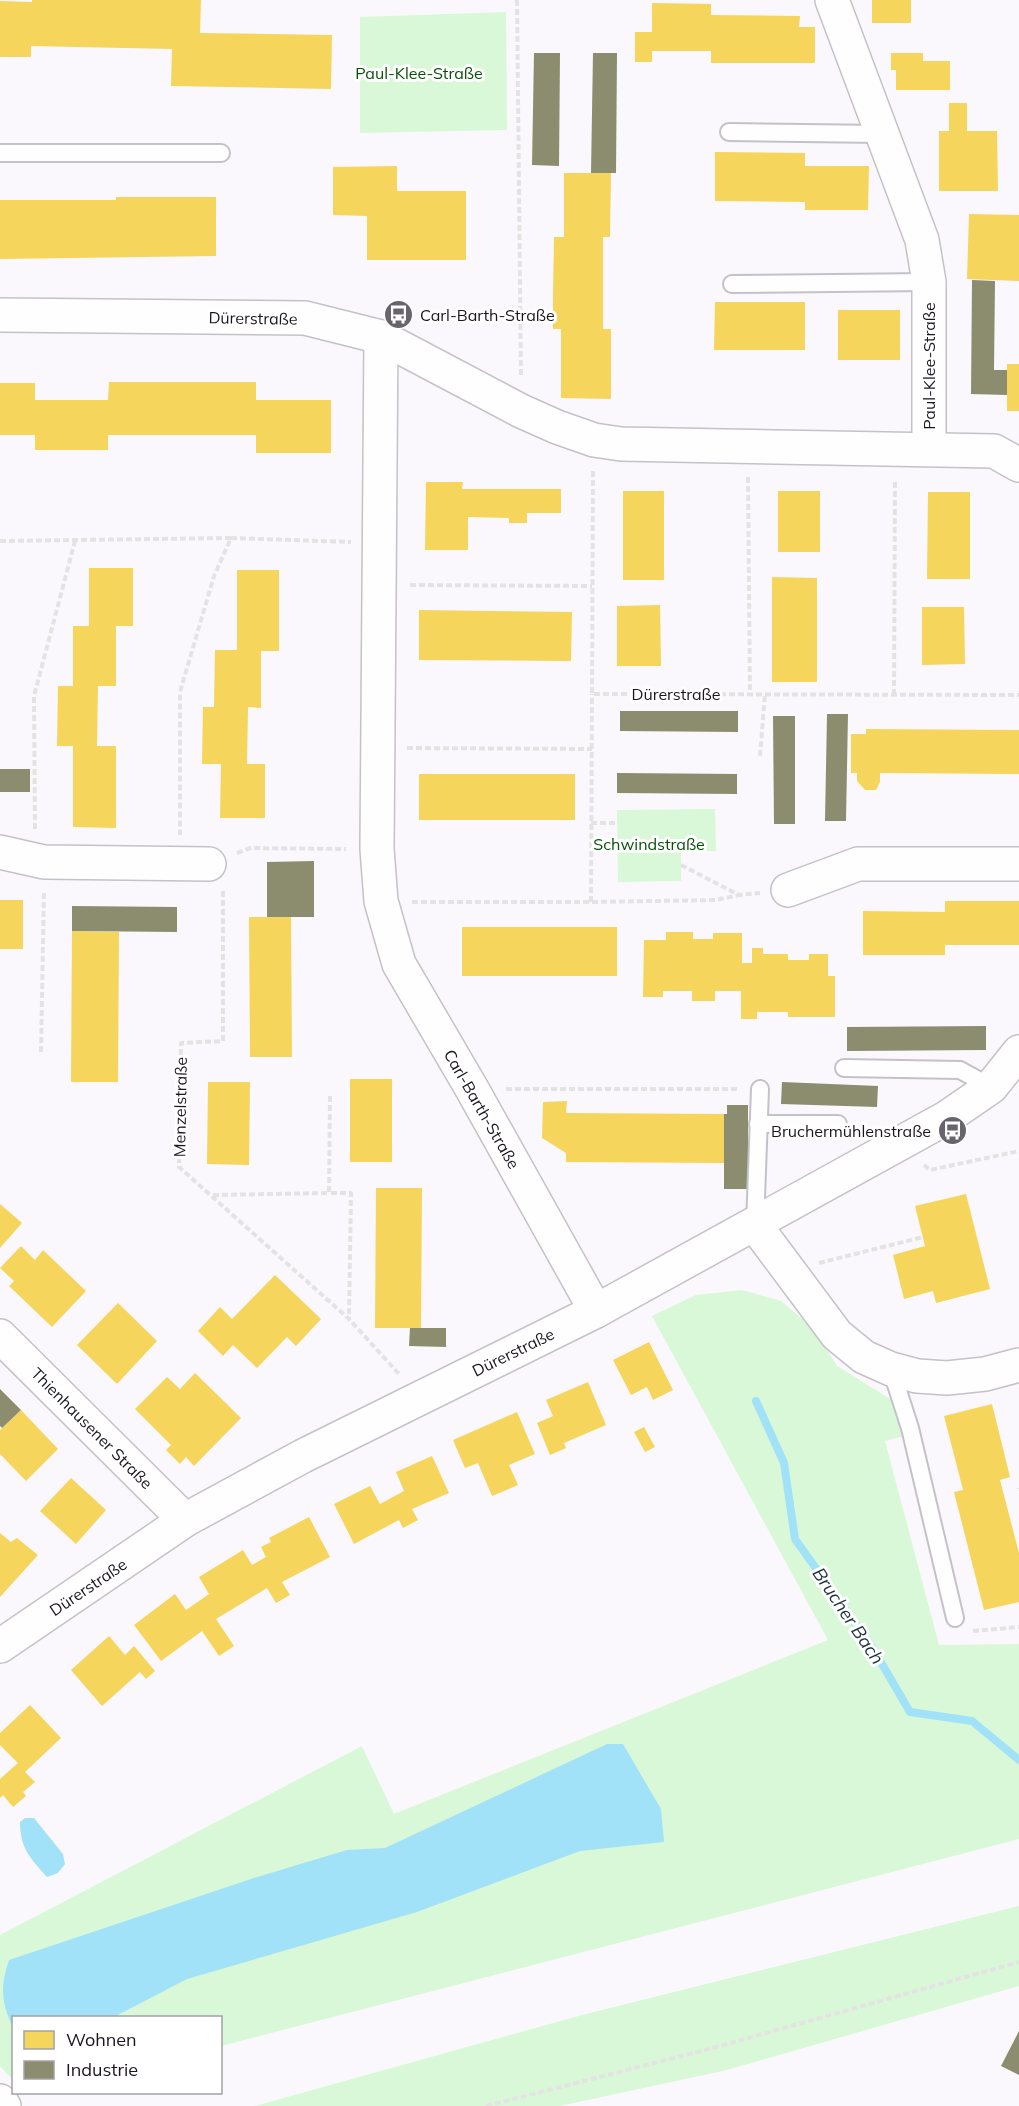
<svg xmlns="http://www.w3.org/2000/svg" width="1019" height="2106" font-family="Mulish,sans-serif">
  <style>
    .green { fill: #d9f8d7 }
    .water { fill: #a2e2f8 }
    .homes { fill: #f6d55c }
    .industry { fill: #8c8c6e }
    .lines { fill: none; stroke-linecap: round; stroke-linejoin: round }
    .stream { stroke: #a2e2f8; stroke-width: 8 }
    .service-casing { stroke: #c5c1c8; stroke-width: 20 }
    .minor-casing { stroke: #c5c1c8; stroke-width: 36 }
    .path { stroke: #e4e3e4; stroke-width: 4; stroke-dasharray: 6 3; stroke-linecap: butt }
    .service { stroke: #fefeff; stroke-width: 16 }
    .minor { stroke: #fefeff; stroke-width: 33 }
    .labels { text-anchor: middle; stroke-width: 6; stroke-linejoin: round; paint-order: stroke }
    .park-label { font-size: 16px; fill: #085009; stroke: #fff }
    .poi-label { font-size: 16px; fill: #1b151f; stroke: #fff; text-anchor: start }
    .street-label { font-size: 16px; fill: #1b151f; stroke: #fff }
    .water-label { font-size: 18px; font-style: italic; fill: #1d3239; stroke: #fff }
  </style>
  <rect width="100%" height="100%" fill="#faf8fc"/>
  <g class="green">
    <polygon points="506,12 507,130 360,133 360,17"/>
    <polygon points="715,809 716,851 681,851 681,881 618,882 617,810"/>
    <polygon points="742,1290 781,1301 814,1329 837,1366 892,1400 904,1436 885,1441 939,1645 1019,1644 1019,1839 221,2046 220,2018 14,2018 13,2080 0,2066 0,1935 362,1746 394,1814 828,1640 652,1316 696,1295"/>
    <polygon points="1019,1906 1019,1986 727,2070 560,2106 255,2106 582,2015"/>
  </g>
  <g class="water">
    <path d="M607,1744H623L661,1809L664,1842L580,1851L417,1912L187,1979L114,2017L14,2018L13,2028C1,2001 0,1987 9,1960L254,1878L347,1850L385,1848Z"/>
    <path d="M25,1818H34L63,1854L65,1864L58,1873L47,1877C30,1858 20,1848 20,1822Z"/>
  </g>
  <g class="homes">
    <polygon points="32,0 201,0 200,33 332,35 331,89 171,86 172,49 31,46 31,57 0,57 0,1 32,2"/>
    <rect x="872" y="0" width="39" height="23"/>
    <polygon points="652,3 711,4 711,15 800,16 799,27 815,27 815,63 711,63 711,51 652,51 652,62 635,62 635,32 652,32"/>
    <polygon points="891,53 923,53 923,61 950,61 950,90 896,90 896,70 891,70"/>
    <polygon points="949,103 967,103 967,131 997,131 998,191 939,191 939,131 949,131"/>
    <polygon points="715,152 805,153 805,166 869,166 868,210 805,210 805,202 715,201"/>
    <polygon points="397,166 397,191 466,191 466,260 367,260 367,216 333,215 333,167"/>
    <polygon points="564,173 611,173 610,237 603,237 603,329 611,329 611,399 561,398 561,329 553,329 553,295 554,237 564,237"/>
    <polygon points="116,197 216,197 216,256 0,259 0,200 116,200"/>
    <polygon points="969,214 1019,215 1019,281 967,279"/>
    <polygon points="715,302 805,302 805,350 714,350"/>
    <rect x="838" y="310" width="62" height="50"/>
    <rect x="1007" y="364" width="12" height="47"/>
    <polygon points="109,382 256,382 256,400 331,400 331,453 256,453 256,435 108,435 108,450 35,450 35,435 0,435 0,383 35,383 35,400 108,400"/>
    <polygon points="426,482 463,482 462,489 561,489 561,513 527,513 527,523 509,523 509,518 468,517 468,550 425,550"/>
    <rect x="623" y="491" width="41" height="89"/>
    <rect x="778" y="491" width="42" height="61"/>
    <polygon points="928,492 970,492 970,579 927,579"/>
    <polygon points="89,568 133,568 133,626 116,626 116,686 98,686 97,746 116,746 116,828 73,827 73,746 57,746 58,686 73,686 73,626 89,626"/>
    <polygon points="237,570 279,570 279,651 261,651 261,708 248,707 247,764 265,764 265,818 220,818 221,764 202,764 203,707 214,707 215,650 237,650"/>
    <polygon points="772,577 817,578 817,682 772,682"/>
    <polygon points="660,605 661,666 617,666 617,606"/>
    <polygon points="922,607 964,607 965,664 922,665"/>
    <polygon points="419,610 572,612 571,661 419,660"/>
    <polygon points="866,729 1019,730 1019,774 880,773 880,782 876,790 865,790 857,781 857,773 851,773 851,734 866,734"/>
    <rect x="419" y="774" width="156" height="46"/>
    <rect x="0" y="900" width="23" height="49"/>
    <polygon points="945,901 1019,901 1019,945 945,945 945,955 863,955 863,911 945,912"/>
    <polygon points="249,917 291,917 292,1057 250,1057"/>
    <rect x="462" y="927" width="155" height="49"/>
    <polygon points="72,931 119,932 118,1082 71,1082"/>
    <polygon points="666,932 693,932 693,939 713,939 713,933 742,933 742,963 752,963 752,948 763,948 763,954 788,954 788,960 809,960 809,954 828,954 828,976 835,976 835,1017 788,1017 788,1012 757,1012 757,1019 741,1019 741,991 715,991 715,1001 692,1001 692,991 663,991 663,997 643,997 644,940 666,940"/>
    <rect x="350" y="1079" width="42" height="83"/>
    <polygon points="208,1082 250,1082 249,1165 207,1164"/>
    <polygon points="567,1101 566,1113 724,1114 724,1163 566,1162 566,1153 542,1138 543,1102"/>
    <polygon points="376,1188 422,1188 421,1328 375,1328"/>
    <polygon points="966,1194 990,1289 936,1303 933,1291 904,1299 893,1255 925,1246 915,1206"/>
    <polygon points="0,1204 22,1223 0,1248"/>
    <polygon points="21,1246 35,1260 43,1250 86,1291 52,1327 9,1286 14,1281 0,1268"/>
    <polygon points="275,1275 321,1319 296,1346 287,1337 257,1368 233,1345 223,1356 198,1331 220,1307 232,1319"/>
    <polygon points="118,1303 157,1341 117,1384 77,1345"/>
    <polygon points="649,1342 673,1390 653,1400 647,1387 631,1395 613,1360"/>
    <polygon points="195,1373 241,1418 194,1466 186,1457 180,1464 166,1450 171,1445 135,1409 167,1377 180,1389"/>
    <polygon points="588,1382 606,1425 564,1443 566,1448 550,1455 537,1423 553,1416 546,1400"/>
    <polygon points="992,1404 1010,1477 1000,1480 1019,1553 1019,1602 984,1610 954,1492 963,1490 944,1416"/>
    <polygon points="21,1410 58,1449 26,1481 0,1454 0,1430"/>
    <polygon points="517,1412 535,1454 509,1465 518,1485 492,1496 478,1463 465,1468 453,1440"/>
    <polygon points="644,1427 655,1447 645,1452 634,1432"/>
    <polygon points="432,1456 449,1493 412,1509 418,1520 403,1528 399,1520 354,1544 334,1504 370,1486 380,1504 404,1491 396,1472"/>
    <polygon points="71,1478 106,1510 76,1544 40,1511"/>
    <polygon points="309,1517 330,1557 282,1582 290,1595 276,1603 267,1588 216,1619 234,1646 219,1656 202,1631 161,1661 134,1625 175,1594 186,1610 209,1594 199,1577 243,1550 252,1565 266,1557 261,1547 271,1542 269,1538"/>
    <polygon points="0,1533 11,1542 17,1538 38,1555 0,1597"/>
    <polygon points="109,1636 125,1655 134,1646 155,1671 146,1679 140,1672 102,1706 71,1670"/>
    <polygon points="30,1705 61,1738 25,1772 35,1782 23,1792 26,1796 13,1807 3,1795 0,1798 0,1779 18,1763 0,1745 0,1733"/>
  </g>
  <g class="industry">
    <polygon points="534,53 560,53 559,166 532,165"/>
    <polygon points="593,53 617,53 616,173 591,173"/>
    <polygon points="972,280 995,281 994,370 1007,370 1007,395 971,394"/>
    <polygon points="620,711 738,711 738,732 620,731"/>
    <polygon points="827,714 848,714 846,821 825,821"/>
    <polygon points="773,716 795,716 795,824 774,824"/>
    <rect x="0" y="769" width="30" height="23"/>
    <polygon points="617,773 737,774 737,794 617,793"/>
    <polygon points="314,861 314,917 267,917 267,862"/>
    <polygon points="72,906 177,907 177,932 72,931"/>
    <polygon points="986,1026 986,1050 847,1051 847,1027"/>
    <polygon points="782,1082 878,1086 877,1107 781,1104"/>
    <polygon points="727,1105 748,1105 748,1189 724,1189 724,1114 727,1114"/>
    <polygon points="410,1328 446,1328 446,1347 409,1346"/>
    <polygon points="0,1389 21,1410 2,1428 0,1426"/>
    <polygon points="1019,2031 1019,2075 1001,2066"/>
  </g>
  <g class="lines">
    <polyline class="stream" points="756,1401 784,1463 795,1539 872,1647 910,1712 972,1721 1019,1760"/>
    <defs>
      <g id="service">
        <polyline points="729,132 882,134"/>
        <polyline points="0,153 221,153"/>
        <polyline points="732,284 929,282"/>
        <polyline points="844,1068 960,1070 991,1087"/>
        <polyline points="758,1124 838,1124"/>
        <polyline points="755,1225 760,1089"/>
        <polyline points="891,1369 910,1428 955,1618"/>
      </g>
      <g id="minor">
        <polyline points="832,0 922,240 929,282 929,449"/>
        <polyline points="0,315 305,318 381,337 521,411 557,427 594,440 621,444 994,451 1019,465"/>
        <polyline points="381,337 377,849 381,901 399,964 472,1089 596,1311"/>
        <polyline points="0,852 44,862 209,864"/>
        <polyline points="788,890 858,864 1019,864"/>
        <polyline points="755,1225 837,1335 864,1357 891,1369 917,1376 947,1378 985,1374 1019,1365"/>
        <polyline points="0,1336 185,1520"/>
        <polyline points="0,1646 185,1520 303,1456 596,1311 946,1118 991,1087 1019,1052"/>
        <polyline points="0,2101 4,2106"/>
      </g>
    </defs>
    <use href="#service" class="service-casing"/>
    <use href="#minor" class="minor-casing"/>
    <g class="path">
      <polyline points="517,0 521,377"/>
      <polyline points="593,471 592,694 1019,695"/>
      <polyline points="748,477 750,694"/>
      <polyline points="231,538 351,542"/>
      <polyline points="0,541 231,538 214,576 180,692 180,835"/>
      <polyline points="410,585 592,586"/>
      <polyline points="894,695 895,479"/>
      <polyline points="407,748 592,749"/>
      <polyline points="760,756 765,694"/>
      <polyline points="591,823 617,823"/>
      <polyline points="35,829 34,696 75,541"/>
      <polyline points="237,853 251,848 346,849"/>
      <polyline points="681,865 739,895 760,893"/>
      <polyline points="223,891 223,1041 181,1043 179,1167 349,1319 399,1374"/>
      <polyline points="412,902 591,902 716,900 739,895"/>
      <polyline points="591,902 592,694"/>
      <polyline points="41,1052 44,891"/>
      <polyline points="506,1089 738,1089"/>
      <polyline points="330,1096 329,1193 351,1193 349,1319"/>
      <polyline points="924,1165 930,1170 1019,1151"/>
      <polyline points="213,1195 329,1193"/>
      <polyline points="819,1263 923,1237"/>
      <polyline points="1019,1488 1019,1489"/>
      <polyline points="973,1631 1019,1627"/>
      <polyline points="486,2106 713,2048 1019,1962"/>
    </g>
    <use href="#service" class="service"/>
    <use href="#minor" class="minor"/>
  </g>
  <defs>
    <symbol id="bus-disc" viewBox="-11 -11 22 22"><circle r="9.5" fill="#69646c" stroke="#fff"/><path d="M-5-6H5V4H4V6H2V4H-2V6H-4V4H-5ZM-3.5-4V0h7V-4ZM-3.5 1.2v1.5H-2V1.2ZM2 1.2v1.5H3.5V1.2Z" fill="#fff"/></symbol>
  </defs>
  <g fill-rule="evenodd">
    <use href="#bus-disc" x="382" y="298" width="33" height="33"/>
    <use href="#bus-disc" x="936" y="1114" width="33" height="33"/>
  </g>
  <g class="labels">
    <g class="park-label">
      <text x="419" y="79">Paul-Klee-Straße</text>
      <text x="649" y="850">Schwindstraße</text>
    </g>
    <g class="poi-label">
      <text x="420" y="321">Carl-Barth-Straße</text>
      <text x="931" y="1137" text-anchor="end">Bruchermühlenstraße</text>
    </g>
    <g class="street-label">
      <text transform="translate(253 318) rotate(1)" y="6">Dürerstraße</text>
      <text transform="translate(929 366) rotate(-90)" y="6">Paul-Klee-Straße</text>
      <text x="676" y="700">Dürerstraße</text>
      <text transform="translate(180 1107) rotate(-89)" y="6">Menzelstraße</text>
      <text transform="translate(482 1109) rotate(60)" y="6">Carl-Barth-Straße</text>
      <text transform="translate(513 1352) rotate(-26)" y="6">Dürerstraße</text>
      <text transform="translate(92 1428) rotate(45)" y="6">Thienhausener Straße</text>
      <text transform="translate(88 1587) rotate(-34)" y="6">Dürerstraße</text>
    </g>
    <g class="water-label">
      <text transform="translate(848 1616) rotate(56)" y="6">Brucher Bach</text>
    </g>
  </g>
  <rect x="12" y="2016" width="210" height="78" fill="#ffffff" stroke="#a4a1a5" stroke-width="1.5"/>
  <rect x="24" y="2031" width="30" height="18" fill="#f6d55c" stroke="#a4a1a5" stroke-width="1.5"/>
  <text x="66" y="2046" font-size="18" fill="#1b151f">Wohnen</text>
  <rect x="24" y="2061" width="30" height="18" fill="#8c8c6e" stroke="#a4a1a5" stroke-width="1.5"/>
  <text x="66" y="2076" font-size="18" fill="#1b151f">Industrie</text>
</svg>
